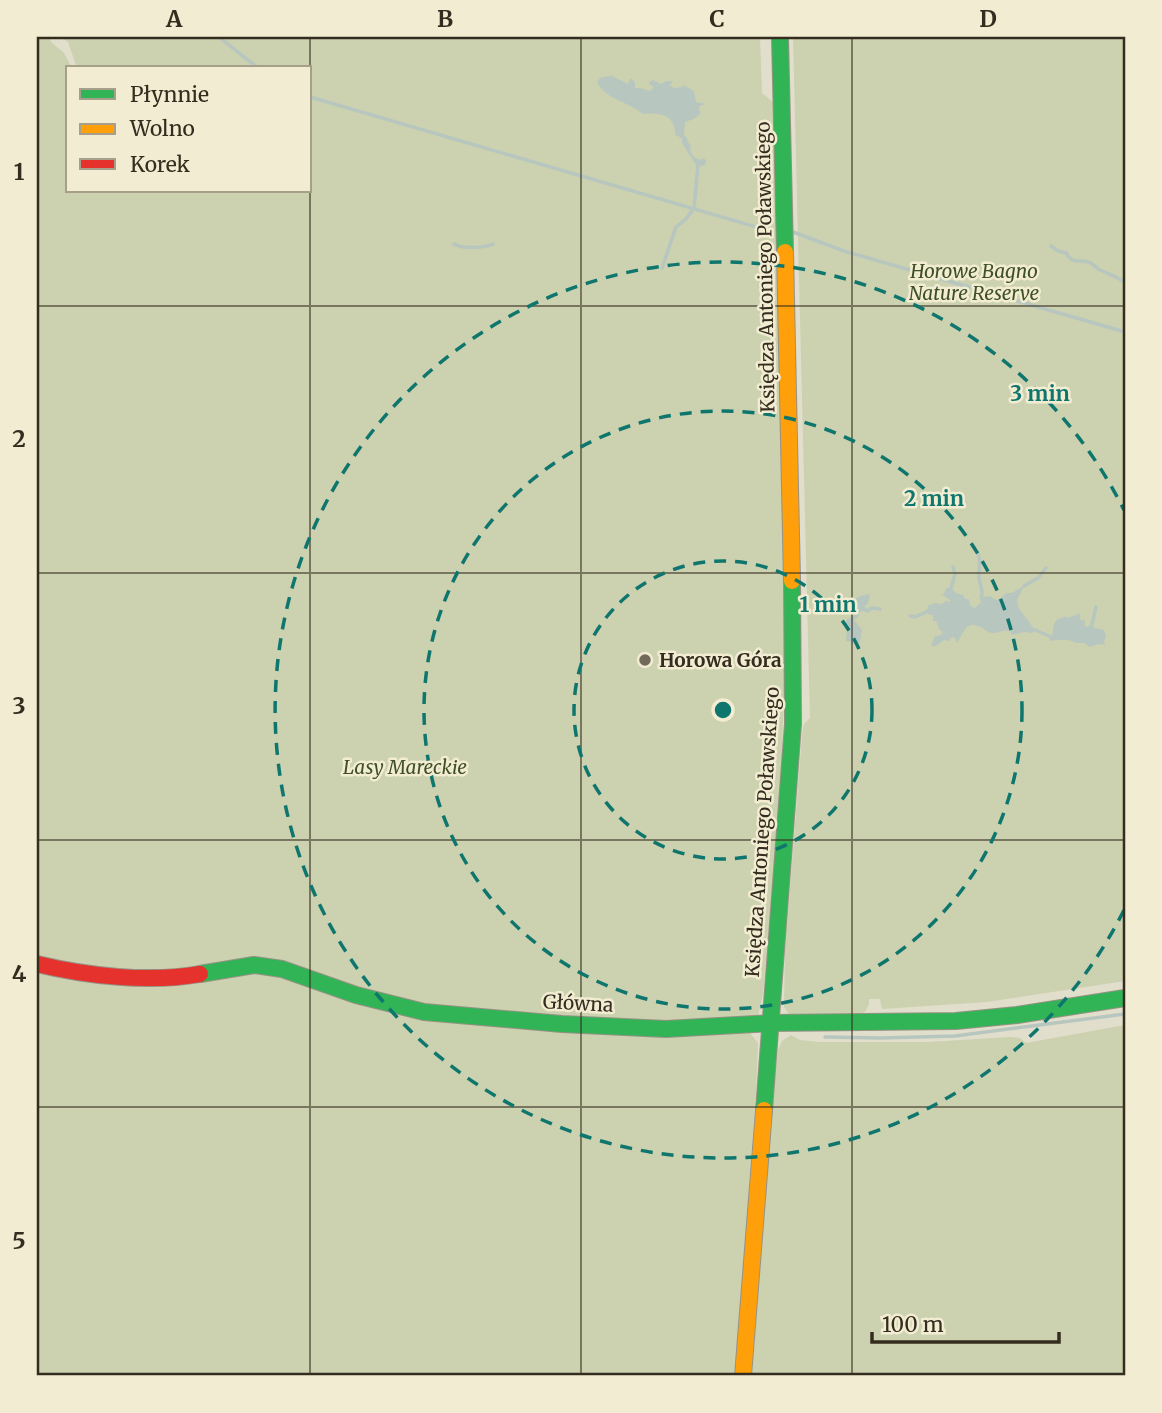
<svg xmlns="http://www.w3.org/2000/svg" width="1162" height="1413" font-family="Merriweather,serif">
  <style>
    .green { fill: #ccd1af }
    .water { fill: #b7c7bf }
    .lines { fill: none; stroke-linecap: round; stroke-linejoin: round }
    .stream { stroke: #b7c7bf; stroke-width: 3.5 }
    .fast-casing { stroke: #969285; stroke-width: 18 }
    .slow-casing { stroke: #969285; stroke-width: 18 }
    .jam-casing { stroke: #969285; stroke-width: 18 }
    .fast { stroke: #30b455; stroke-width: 16 }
    .slow { stroke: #ff9f0a; stroke-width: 16 }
    .jam { stroke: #e5322d; stroke-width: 16 }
    .grid { fill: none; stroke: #342c1e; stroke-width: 2; stroke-opacity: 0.55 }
    .ring { fill: none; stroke: #0f766e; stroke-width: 3.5; stroke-dasharray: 12 9 }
    .poi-dot { fill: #716a5b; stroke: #f2edd2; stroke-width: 2.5 }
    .labels { text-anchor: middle; stroke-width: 5; stroke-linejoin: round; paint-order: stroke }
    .street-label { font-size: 19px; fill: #342c1e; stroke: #f2edd2 }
    .park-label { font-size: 19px; font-style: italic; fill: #3f4f27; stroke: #f2edd2 }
    .poi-label { font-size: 19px; font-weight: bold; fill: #342c1e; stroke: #f2edd2; text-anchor: start }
    .centre { fill: #0f766e; stroke: #f2edd2; stroke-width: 3.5 }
    .ring-label { font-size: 21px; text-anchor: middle; font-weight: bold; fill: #0f766e; stroke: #f2edd2; stroke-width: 5; stroke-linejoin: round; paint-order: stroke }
    .neatline { fill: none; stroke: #342c1e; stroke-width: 2.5 }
    .grid-label { font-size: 23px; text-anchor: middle; font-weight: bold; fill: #342c1e }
  </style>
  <rect width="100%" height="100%" fill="#e1decc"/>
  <g class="green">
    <polygon points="37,37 50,37 51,42 64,53 72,68 68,68 68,191 310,191 310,68 77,68 68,42 61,37 760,37 762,93 773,102 786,624 782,755 778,821 763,995 758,1015 752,1016 750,1033 758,1043 756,1091 735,1376 37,1376"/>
    <polygon points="793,37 1125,37 1125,981 987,1002 882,1009 880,999 869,999 869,1004 865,1012 850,1017 796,1016 789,1014 784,1007 785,953 802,735 804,724 810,718"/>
    <polygon points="1125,1025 1125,1376 752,1376 771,1124 778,1050 782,1041 791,1035 800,1040 819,1042 928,1042 1010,1037 1020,1038 1026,1043"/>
  </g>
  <g class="water">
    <path d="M612,76L628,84L630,79H632L635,83V88H640L650,91L654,87L649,84V82L653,80L661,84L666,81H673L670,85L674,88L682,87L683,85L694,91L696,102L706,104L700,106L699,110L701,113C695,119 692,120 685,122L684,135L687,138L688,142L691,146L690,151C693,156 695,159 701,160L703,158L706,160V164L702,166L696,165L682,143V138L675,135C676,122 668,114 655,114C654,113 645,114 644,114C640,113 637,109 634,108C621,100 604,97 597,82C600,76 605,77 612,76Z"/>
    <path d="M1024,586L1017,600L1018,607L1035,630L1032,633L1024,632L1012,635L1010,631C1002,629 1000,633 993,633C988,633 986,630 982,628C966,619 965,631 957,643L955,638L952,637L949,641L944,640L936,646H931L935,636L941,635L943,632L939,629L936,621H933V615H930L926,612L928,606L934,603L941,604L946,601L951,602L950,600L941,594H944L946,588H951L956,593L963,595L965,599H969L970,605L975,608L981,602L979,596L982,594L984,597L990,596L996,600L1002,597L1006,593H1012Z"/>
    <path d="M869,594L870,597L867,605H865V610L860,612L858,617L854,620L862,630L860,642L856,644H852L851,642L846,641L847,630L845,629L847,619L852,617L853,614L842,607V604H850C855,597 860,596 869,594Z"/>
    <path d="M1078,614H1080V619L1082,621L1085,620L1084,625L1087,627L1092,624L1094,628L1104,630L1106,637L1104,641L1105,645L1098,644L1090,647L1084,643H1076C1069,638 1058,640 1050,641L1049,636L1052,635C1054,631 1052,624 1056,621C1058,618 1063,618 1066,616L1068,618Z"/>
  </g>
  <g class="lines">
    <g class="stream">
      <polyline points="219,37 258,68"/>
      <polyline points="310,97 770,231"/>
      <polyline points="793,232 844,251 1125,332"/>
      <path d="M454,244C462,249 485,248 493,244"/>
      <path d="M1051,246L1058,251L1066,253C1074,266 1080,258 1091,263C1094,265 1096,268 1100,270C1109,274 1117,277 1125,282"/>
      <polyline points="662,268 676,227 686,219 694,208 698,165"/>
      <path d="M978,553C981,562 979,567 979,576C979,583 982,586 982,594"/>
      <polyline points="1024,586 1038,578 1046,568"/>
      <polyline points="951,588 955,574 953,567"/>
      <polyline points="865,610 868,611 871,608 880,609"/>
      <polyline points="910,616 915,617 926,612"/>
      <polyline points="1092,624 1096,607"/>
      <polyline points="1035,630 1049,636"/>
      <polyline points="825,1037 880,1038 955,1036 1125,1014"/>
    </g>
    <defs>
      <g id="fast">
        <polyline points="780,37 785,252"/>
        <polyline points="200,974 254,965 282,969 356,995 424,1012 562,1024 666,1029 771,1023 956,1021 1017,1015 1125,998"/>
        <polyline points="764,1110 793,724 792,581"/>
      </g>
      <g id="slow">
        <polyline points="785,252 792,581"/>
        <polyline points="743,1376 764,1110"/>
      </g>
      <path id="jam" d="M37,964C87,976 149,983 200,974"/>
    </defs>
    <use href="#fast" class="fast-casing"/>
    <use href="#slow" class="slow-casing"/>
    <use href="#jam" class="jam-casing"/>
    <use href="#fast" class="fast"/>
    <use href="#slow" class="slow"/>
    <use href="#jam" class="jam"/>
  </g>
  <path class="grid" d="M310,37V68M581,37V1376M852,37V1376M310,68V191M310,191V1376M37,306H1125M37,573H1125M37,840H1125M37,1107H1125"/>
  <g class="ring">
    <circle cx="723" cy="710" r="149"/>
    <circle cx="723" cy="710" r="299"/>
    <path d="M1124 910A448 448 0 1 1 1124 510"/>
  </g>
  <circle class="poi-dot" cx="645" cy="660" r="7"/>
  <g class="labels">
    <g class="street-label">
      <text transform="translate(765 267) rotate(-91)" y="7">Księdza Antoniego Poławskiego</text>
      <text transform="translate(762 832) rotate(-86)" y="7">Księdza Antoniego Poławskiego</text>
      <text transform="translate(578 1003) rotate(3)" y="7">Główna</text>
    </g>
    <g class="park-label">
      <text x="974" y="278">Horowe Bagno<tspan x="974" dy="22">Nature Reserve</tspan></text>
      <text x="405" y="774">Lasy Mareckie</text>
    </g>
    <g class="poi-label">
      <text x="659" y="667">Horowa Góra</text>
    </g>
  </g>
  <circle cx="723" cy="710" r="10" class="centre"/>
  <g class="ring-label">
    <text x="1040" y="401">3 min</text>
    <text x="934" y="506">2 min</text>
    <text x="828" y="612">1 min</text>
  </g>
  <rect width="1162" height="1413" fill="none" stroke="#f2edd2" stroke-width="77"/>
  <rect x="66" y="66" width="245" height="126" fill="#f2edd2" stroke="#a6a08a" stroke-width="2"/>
  <rect x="80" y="89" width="35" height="10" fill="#30b455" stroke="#a6a08a" stroke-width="2"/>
  <text x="130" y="102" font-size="21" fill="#342c1e">Płynnie</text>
  <rect x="80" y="124" width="35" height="10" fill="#ff9f0a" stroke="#a6a08a" stroke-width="2"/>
  <text x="130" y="136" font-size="21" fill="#342c1e">Wolno</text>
  <rect x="80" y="159" width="35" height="10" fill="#e5322d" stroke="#a6a08a" stroke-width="2"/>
  <text x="130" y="172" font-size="21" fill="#342c1e">Korek</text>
  <path d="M872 1332v10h187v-10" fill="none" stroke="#342c1e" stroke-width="3.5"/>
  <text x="882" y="1332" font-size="21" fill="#342c1e" stroke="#f2edd2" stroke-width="5" paint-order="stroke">100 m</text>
  <rect x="38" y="38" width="1086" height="1336" class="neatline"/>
  <g class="grid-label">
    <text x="174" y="27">A</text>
    <text x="445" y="27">B</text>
    <text x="717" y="27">C</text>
    <text x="988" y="27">D</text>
    <text x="19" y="180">1</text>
    <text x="19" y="447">2</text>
    <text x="19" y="714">3</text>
    <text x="19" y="982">4</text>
    <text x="19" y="1249">5</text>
  </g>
</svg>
